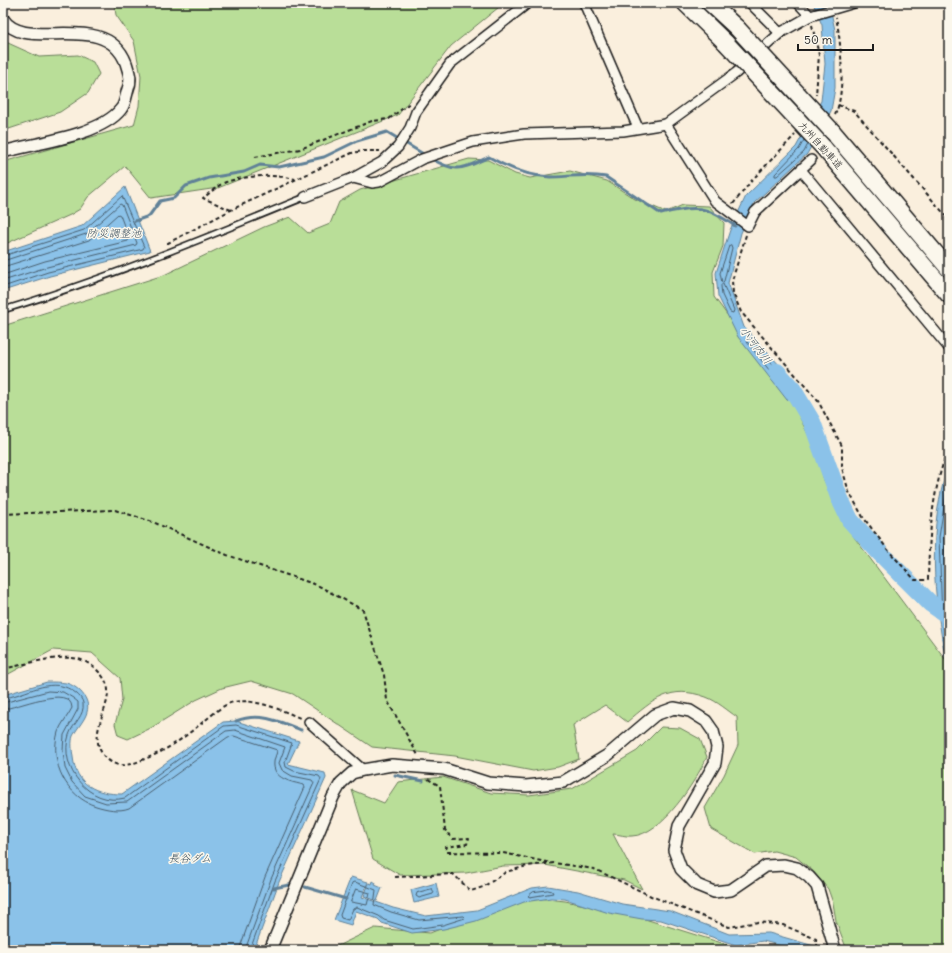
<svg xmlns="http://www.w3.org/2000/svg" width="952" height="953" font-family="Delius,'Klee One',sans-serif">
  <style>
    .green { fill: #b9de98; stroke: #6a7d5a }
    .water { fill: #8bc2e9; stroke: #5f8097 }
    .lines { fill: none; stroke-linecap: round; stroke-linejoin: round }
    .shore { stroke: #485e6e; stroke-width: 1 }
    .stream { stroke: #5f8097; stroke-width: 3 }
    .river { stroke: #8bc2e9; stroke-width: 18 }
    .service-casing { stroke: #1c1c1c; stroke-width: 8 }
    .minor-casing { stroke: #1c1c1c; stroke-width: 12 }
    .tertiary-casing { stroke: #1c1c1c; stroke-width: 14 }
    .motorway-casing { stroke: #1c1c1c; stroke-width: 19 }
    .path { stroke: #1c1c1c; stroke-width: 2; stroke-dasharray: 4 3; stroke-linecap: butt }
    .service { stroke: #fbf7ec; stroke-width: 4.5 }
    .minor { stroke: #fbf7ec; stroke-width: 9 }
    .tertiary { stroke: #fbf7ec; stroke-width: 11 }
    .motorway { stroke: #fbf7ec; stroke-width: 16 }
    .motorway-bridge-casing { stroke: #1c1c1c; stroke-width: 19; stroke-linecap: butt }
    .motorway-bridge { stroke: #fbf7ec; stroke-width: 16 }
    .labels { text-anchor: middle; stroke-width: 3; stroke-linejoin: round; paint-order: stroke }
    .street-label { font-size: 10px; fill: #1c1c1c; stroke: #fbf7ec }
    .water-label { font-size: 11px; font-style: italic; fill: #435664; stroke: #fbf7ec }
  </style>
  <rect width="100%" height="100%" fill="#faefdd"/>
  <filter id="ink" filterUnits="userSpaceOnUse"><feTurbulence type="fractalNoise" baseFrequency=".025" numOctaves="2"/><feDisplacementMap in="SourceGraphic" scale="8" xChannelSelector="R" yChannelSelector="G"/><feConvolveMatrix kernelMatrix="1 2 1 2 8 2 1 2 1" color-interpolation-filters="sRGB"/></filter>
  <g filter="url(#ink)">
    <g class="green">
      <polygon points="114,3 504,3 451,46 398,115 218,188 151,198 125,166 88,197 80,209 70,215 3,245 3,162 134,125 139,106 141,76 134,41 116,15"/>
      <polygon points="3,38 8,43 39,57 78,55 93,62 99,74 88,93 60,112 3,131"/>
      <path d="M469,159L488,160L515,174L530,178L570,171L607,181L635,199L666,212L683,205L709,206L724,223L723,246L713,272L714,297L750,346L789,395L814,447L824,480L842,521L949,664V950H847L836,921L833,903L828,889L813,871L796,857L774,851L755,854L711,829L705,808L724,775L738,745L737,717C728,711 717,701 706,697C670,684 653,700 627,722L605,705L573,725L579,759L558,767L533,771L455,756L372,747L293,694L251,681L222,688L196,700L151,728L128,739L118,735L115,724L122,700L120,678L92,653L53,650L3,677V326L164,275L264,227L290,217L308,233L330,224L339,202L360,190Z"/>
      <path d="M661,727L680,728L700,739L707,757C695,782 662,835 632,836C626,837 619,834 613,834L642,889L624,880L545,865L503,866L466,873L400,875L373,859L352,790L384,803L398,782L443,777L491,793L529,795L572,789L637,751Z"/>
      <polygon points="521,896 565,901 629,914 744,950 798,941 802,950 329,950 375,928 430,933"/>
    </g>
    <g class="water">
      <polygon points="813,3 829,3 835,30 835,88 831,111 807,154 754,203 741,233 728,283 744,327 796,383 787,400 738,337 718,296 716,273 730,230 746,196 796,147 821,101 825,64 822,25"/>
      <polygon points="125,187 150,251 50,276 3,291 3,252 82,226"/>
      <path d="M949,464V664L946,660C933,597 927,525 949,464Z"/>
      <path d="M47,682C53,682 60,682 66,683C78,686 91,699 87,712C85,720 77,728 73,736C71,742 72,750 73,757C76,785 96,794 122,794L223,722L236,721L299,741L288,764L325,773L326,778L279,882L254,950H3V695Z"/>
      <polygon points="351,877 368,882 362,897 393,908 426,916 477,910 532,888 548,886 578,891 622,904 670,911 729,934 769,933 828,950 797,950 763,941 736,945 661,920 642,919 609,913 565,899 551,898 524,902 476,921 444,929 412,933 382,923 378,919 356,911 351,925 334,920"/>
      <polygon points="373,881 376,883 375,885 382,888 377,901 364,896 369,883 372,884"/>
      <polygon points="436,883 439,897 414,903 411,890"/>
    </g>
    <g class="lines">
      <g class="shore">
        <polyline points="804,140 799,149 775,174 775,176 777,176 804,152 808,144"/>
        <polygon points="731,245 732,248 724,281 722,283 720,273 729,246"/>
        <polyline points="3,256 84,230 122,196 144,247 143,249 48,272 3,287"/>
        <polyline points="3,261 86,234 120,204 122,205 137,243 136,245 47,267 3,281"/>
        <polyline points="3,267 89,240 118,214 120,215 129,239 128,241 45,261 3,275"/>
        <polygon points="723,284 734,310 733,313 730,312 722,295 721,286"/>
        <polygon points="747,339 750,339 790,383 787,390 785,390 747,342"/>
        <polyline points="949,476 939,537 942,618 949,655"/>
        <polyline points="949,500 944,537 947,617 949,629"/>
        <path d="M3,698C23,696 44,680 65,687C71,689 82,696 83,703C85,716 73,723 69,735C58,768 90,807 125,798L224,726L236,725L292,743L285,762L286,767L294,771L319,776L321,779L275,881L250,950"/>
        <polyline points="3,703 48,691 63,692 73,698 78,702 78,709 64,735 63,750 65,768 72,782 85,796 106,803 127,802 226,731 235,730 285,747 279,763 282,770 292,776 312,780 314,783 271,879 245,950"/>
        <path d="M3,709C15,709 71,683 72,708C68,716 61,724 58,732C49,763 67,797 96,806C106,809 119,812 129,808L228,737L234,736L277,750C277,754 274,758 274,762C272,779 292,782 304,785L305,787L265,877L239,950"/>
        <polygon points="355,882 376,890 374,905 391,912 419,920 463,916 465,918 443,925 413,929 384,920 379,916 357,907 353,909 348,920 341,918 340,915 352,883"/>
        <polygon points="356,889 370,893 367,905 351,902"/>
        <polygon points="432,889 434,892 433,894 419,898 416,896 417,893"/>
        <polygon points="548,890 552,891 553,893 530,897 528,896 533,892"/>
      </g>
      <g class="stream">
        <path d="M430,158C458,174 461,169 489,157C508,168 527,176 550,177C568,177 587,173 606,177L661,214C695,205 705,205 735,226"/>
        <polyline points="135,221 149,216 160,201 174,198 186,186 209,178 244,172 260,165 279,167 324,157 357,141 387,132 425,155"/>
        <path d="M236,721C259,712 279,721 301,730"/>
        <polyline points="395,775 423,781"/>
        <polyline points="305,887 346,899"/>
        <polyline points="274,888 294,884"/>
      </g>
      <polyline class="river" points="777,372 793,390 812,422 839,497 850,520 880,553 930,603 949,616"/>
      <defs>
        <path id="service" d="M3,310C106,279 205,238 305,197"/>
        <g id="minor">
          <polyline points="584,3 638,128"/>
          <polyline points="750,3 780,33"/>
          <polyline points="798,3 810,16"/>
          <polyline points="666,124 715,201 748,226 755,212 811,160"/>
          <polyline points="802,171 949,348"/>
          <polyline points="353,178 372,183 379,182 422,159 473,142 524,134 623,131 666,124 736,73 780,33 810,16 854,3"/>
          <polyline points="305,197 353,178 382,162 398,147 410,128 416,112 450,64 528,3"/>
          <polyline points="309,722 363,770"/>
        </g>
        <g id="tertiary">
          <path d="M3,19C25,54 105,8 126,63C129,73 132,79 128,89C126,95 125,105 121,109C100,136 35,143 3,152"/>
          <polyline points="270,950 333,797 341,783 352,773 363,770 392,765 444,769 488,783 526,786 563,782 608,755 655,715 674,708 690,711 706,721 713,731 717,747 715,763 679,826 674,850 681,869 697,885 714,892 731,890 766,866 784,865 797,868 809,877 817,886 835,950"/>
        </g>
        <g id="motorway">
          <polyline points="685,3 726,43"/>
          <polyline points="710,3 737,28"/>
          <polyline points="832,131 949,269"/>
          <polyline points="823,147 949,295"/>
        </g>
      </defs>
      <use href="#service" class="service-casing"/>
      <use href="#minor" class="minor-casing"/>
      <use href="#tertiary" class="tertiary-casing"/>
      <use href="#motorway" class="motorway-casing"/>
      <g class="path">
        <polyline points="812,25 819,55 816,95"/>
        <polyline points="838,105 854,111 949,219"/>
        <path d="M835,115C846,92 841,42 836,17"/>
        <polyline points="255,157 300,149 372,121 389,119 411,102"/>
        <polyline points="733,204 753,179 795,135"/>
        <path d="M231,210L203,198C210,193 218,185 226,182C248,175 274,174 295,179"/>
        <path d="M746,235L732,281L733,293L741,312L818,401L842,446V468L849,492L863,517L888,550L915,580H928C929,535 932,489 949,447"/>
        <polyline points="168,244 168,243 231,210 352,153 363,151 380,151"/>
        <polyline points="3,514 115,510 153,522 227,555 317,585 363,610 384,675 387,700 419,757"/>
        <path d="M3,669C23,665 58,654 78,659C91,662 107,676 108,690C109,711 88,733 103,755C107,760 112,763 118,765C129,766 137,762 147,758C168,750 186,736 203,722C211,716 219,708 228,704C247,695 282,710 300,718"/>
        <polyline points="428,779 440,786 445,830 453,839 469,838 467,844 446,847 447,852 503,853 551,863"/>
        <polyline points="395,877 453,874 471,891 483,887 506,872 527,866 554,863 594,869 651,896 729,927 758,922 783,925 816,939 818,950"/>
      </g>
      <use href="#service" class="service"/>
      <use href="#minor" class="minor"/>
      <use href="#tertiary" class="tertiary"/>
      <use href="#motorway" class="motorway"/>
      <defs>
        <g id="motorway-bridge">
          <polyline points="737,28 832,131"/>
          <polyline points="726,43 823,147"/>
        </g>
      </defs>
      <use href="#motorway-bridge" class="motorway-bridge-casing"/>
      <use href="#motorway-bridge" class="motorway-bridge"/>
    </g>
  </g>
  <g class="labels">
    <g class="street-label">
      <text transform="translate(821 145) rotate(48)" y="4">九州自動車道</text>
    </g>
    <g class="water-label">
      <text x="114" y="237">防災調整池</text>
      <text transform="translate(756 345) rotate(52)" y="4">小河内川</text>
      <text x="190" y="862">長谷ダム</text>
    </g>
  </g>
  <rect width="952" height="953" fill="none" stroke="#fbf7ec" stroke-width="16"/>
  <rect x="8" y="8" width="936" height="937" fill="none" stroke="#1c1c1c" stroke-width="1.5" filter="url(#ink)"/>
  <path d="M798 44v6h75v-6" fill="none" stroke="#1c1c1c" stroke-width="2"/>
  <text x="804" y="44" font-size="12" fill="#1c1c1c" stroke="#fbf7ec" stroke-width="3" paint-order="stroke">50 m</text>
</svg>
